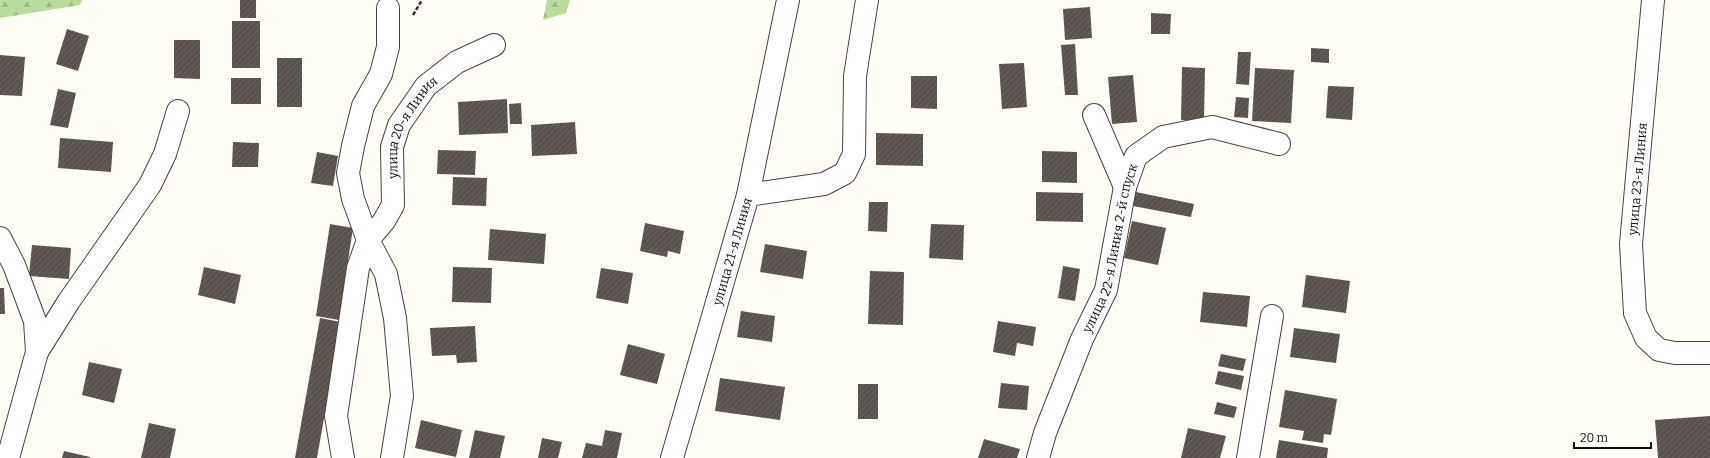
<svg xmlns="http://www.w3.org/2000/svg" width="1710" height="458" font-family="Bitter,serif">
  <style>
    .forest { fill: url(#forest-firs) }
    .building { fill: url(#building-hatch) }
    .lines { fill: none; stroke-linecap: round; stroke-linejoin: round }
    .minor-casing { stroke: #444; stroke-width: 24 }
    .path { stroke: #333; stroke-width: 2.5; stroke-dasharray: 4 2; stroke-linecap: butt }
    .minor { stroke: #fff; stroke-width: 22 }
    .labels { text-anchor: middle; stroke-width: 4; stroke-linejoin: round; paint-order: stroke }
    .street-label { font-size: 13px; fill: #111; stroke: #fff }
  </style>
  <defs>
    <pattern id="forest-firs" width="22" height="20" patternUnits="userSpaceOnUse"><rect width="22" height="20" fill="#b9dc9c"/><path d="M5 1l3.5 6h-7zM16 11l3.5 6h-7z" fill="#9ebc85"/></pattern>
    <pattern id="building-hatch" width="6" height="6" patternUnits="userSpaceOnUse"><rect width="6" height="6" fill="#5a524d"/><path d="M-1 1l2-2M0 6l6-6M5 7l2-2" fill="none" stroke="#6d6662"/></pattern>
  </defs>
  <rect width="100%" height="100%" fill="#fffdf5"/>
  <g class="forest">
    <polygon points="0,0 82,0 80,5 0,18"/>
    <polygon points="547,0 570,0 566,13 543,20"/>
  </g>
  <g class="building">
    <rect x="240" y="0" width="16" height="18"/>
    <polygon points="1090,7 1092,38 1065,40 1063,9"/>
    <polygon points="1151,13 1171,14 1170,34 1151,34"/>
    <rect x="232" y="21" width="28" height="47"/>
    <polygon points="67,29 89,36 78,71 56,64"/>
    <polygon points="174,40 200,40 200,79 174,78"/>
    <polygon points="1075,44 1078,95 1065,95 1061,45"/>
    <polygon points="1311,48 1329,49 1329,63 1311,62"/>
    <polygon points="1238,52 1251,52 1249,85 1236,84"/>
    <polygon points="0,55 25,57 22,96 0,95"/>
    <rect x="277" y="58" width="25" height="49"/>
    <polygon points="1024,63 1027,107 1002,109 999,64"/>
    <polygon points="1182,67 1205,68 1204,120 1181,120"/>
    <polygon points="1255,68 1294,70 1291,123 1252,121"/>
    <polygon points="1133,75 1137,122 1112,124 1108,77"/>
    <polygon points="911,76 937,76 937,109 911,108"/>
    <rect x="231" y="78" width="30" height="26"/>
    <polygon points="1328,86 1354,87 1352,120 1326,118"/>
    <polygon points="58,89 76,93 68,128 50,125"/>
    <polygon points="1236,97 1249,98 1248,118 1234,117"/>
    <polygon points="507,99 508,133 459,135 458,102"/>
    <polygon points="521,103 522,124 510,124 509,104"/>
    <polygon points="575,122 577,154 532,156 531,125"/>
    <polygon points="876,133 923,134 923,166 876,165"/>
    <polygon points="60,138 113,142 111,172 58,168"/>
    <polygon points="233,142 259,143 258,167 232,167"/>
    <polygon points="438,150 476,151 475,175 437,174"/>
    <polygon points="1042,151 1077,152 1077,183 1042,182"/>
    <polygon points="317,152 338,156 333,186 311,183"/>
    <polygon points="453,177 487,178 486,206 452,205"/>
    <polygon points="1036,192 1083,193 1083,222 1036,221"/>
    <polygon points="1136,192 1194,204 1191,217 1133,206"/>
    <polygon points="869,202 888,202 887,232 868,231"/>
    <polygon points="1132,221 1166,228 1158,265 1124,258"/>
    <polygon points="645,223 684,231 680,254 668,251 667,257 640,251"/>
    <polygon points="330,224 353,228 339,320 316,316"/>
    <polygon points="931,224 964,225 963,260 929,258"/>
    <polygon points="490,229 546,234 544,264 488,260"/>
    <polygon points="765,244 807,251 803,279 760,272"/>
    <polygon points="32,245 71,248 69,279 29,276"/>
    <polygon points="1063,266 1080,269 1075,301 1058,298"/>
    <polygon points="204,267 241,275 235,304 198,295"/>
    <polygon points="453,267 492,268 491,303 452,302"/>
    <polygon points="601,268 633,273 628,304 596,298"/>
    <polygon points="870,271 904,272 903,325 868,324"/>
    <polygon points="1306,275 1350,281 1346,313 1302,307"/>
    <polygon points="0,288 4,288 5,314 0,314"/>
    <polygon points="1203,292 1250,296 1247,327 1200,322"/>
    <polygon points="741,311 775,316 772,342 737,337"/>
    <polygon points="320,318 341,322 317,458 295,458"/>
    <polygon points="998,321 1036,327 1033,346 1017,343 1015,356 993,352"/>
    <polygon points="475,326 477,362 457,363 456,355 432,356 430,328"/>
    <polygon points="1294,328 1340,334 1336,363 1290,357"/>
    <polygon points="628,344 665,354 657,384 620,375"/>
    <polygon points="1221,354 1246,359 1243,371 1218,366"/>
    <polygon points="89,362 122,369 114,403 82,395"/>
    <polygon points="1218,371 1244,376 1241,390 1215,384"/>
    <polygon points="720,378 785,387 780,420 715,411"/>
    <polygon points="1001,383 1029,386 1027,410 998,408"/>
    <rect x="858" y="384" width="20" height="35"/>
    <polygon points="1285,390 1337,399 1331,435 1324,434 1323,443 1302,440 1304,431 1279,427"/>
    <polygon points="1217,402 1237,407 1234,418 1214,414"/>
    <polygon points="1710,416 1710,458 1658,458 1655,420"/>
    <polygon points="421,420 462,430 456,457 415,448"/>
    <polygon points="149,423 176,429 170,458 141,458"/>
    <polygon points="1188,428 1226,436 1220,458 1181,458"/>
    <polygon points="475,430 505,436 500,458 469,458"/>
    <polygon points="605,430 622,433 617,458 582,458 586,443 602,446"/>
    <polygon points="542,438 562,442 558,458 538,458"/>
    <polygon points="984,439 1020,449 1017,458 978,458"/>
    <polygon points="1279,440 1328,448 1327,458 1276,458"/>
    <polygon points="64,451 90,457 90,458 62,458"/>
  </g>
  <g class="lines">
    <defs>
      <g id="minor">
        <polyline points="1653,0 1631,244 1635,313 1646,338 1659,350 1675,353 1710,353"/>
        <polyline points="1094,115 1125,187"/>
        <polyline points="748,195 788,0"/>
        <polyline points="0,238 14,265 35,321 37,352 8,458"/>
        <polyline points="37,352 69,301 150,185 165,154 178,111"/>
        <polyline points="343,458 336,416 358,268 368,240 353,199 348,173 353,146 363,106 381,74 388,47 388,8"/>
        <path id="s1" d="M392,458L402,396L395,318L386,274L368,240L384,221L393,205L392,147L399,125L426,86L457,62L494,45"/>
        <path id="s2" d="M672,458L748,195L824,184L845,173L854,154L855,76L867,0"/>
        <path id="s3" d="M1038,458L1045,433L1082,339L1106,290L1125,187L1136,156L1163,137L1212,127L1279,144"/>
        <polyline points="1248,458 1272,316"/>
      </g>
    </defs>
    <use href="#minor" class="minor-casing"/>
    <polyline class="path" points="413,15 422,0"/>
    <use href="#minor" class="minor"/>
  </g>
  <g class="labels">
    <g class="street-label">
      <text dy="5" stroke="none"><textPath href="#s1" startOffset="351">улица 20-я Линия</textPath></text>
      <text transform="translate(1637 179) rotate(-85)" y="5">улица 23-я Линия</text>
      <text dy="5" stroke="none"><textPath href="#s3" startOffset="223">улица 22-я Линия 2-й спуск</textPath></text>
      <text dy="5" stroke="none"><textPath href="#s2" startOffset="215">улица 21-я Линия</textPath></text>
    </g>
  </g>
  <path d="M1574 442v6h77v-6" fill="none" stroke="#111111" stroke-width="2"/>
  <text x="1580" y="442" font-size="12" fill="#111111" stroke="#ffffff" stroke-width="3" paint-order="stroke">20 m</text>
</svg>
